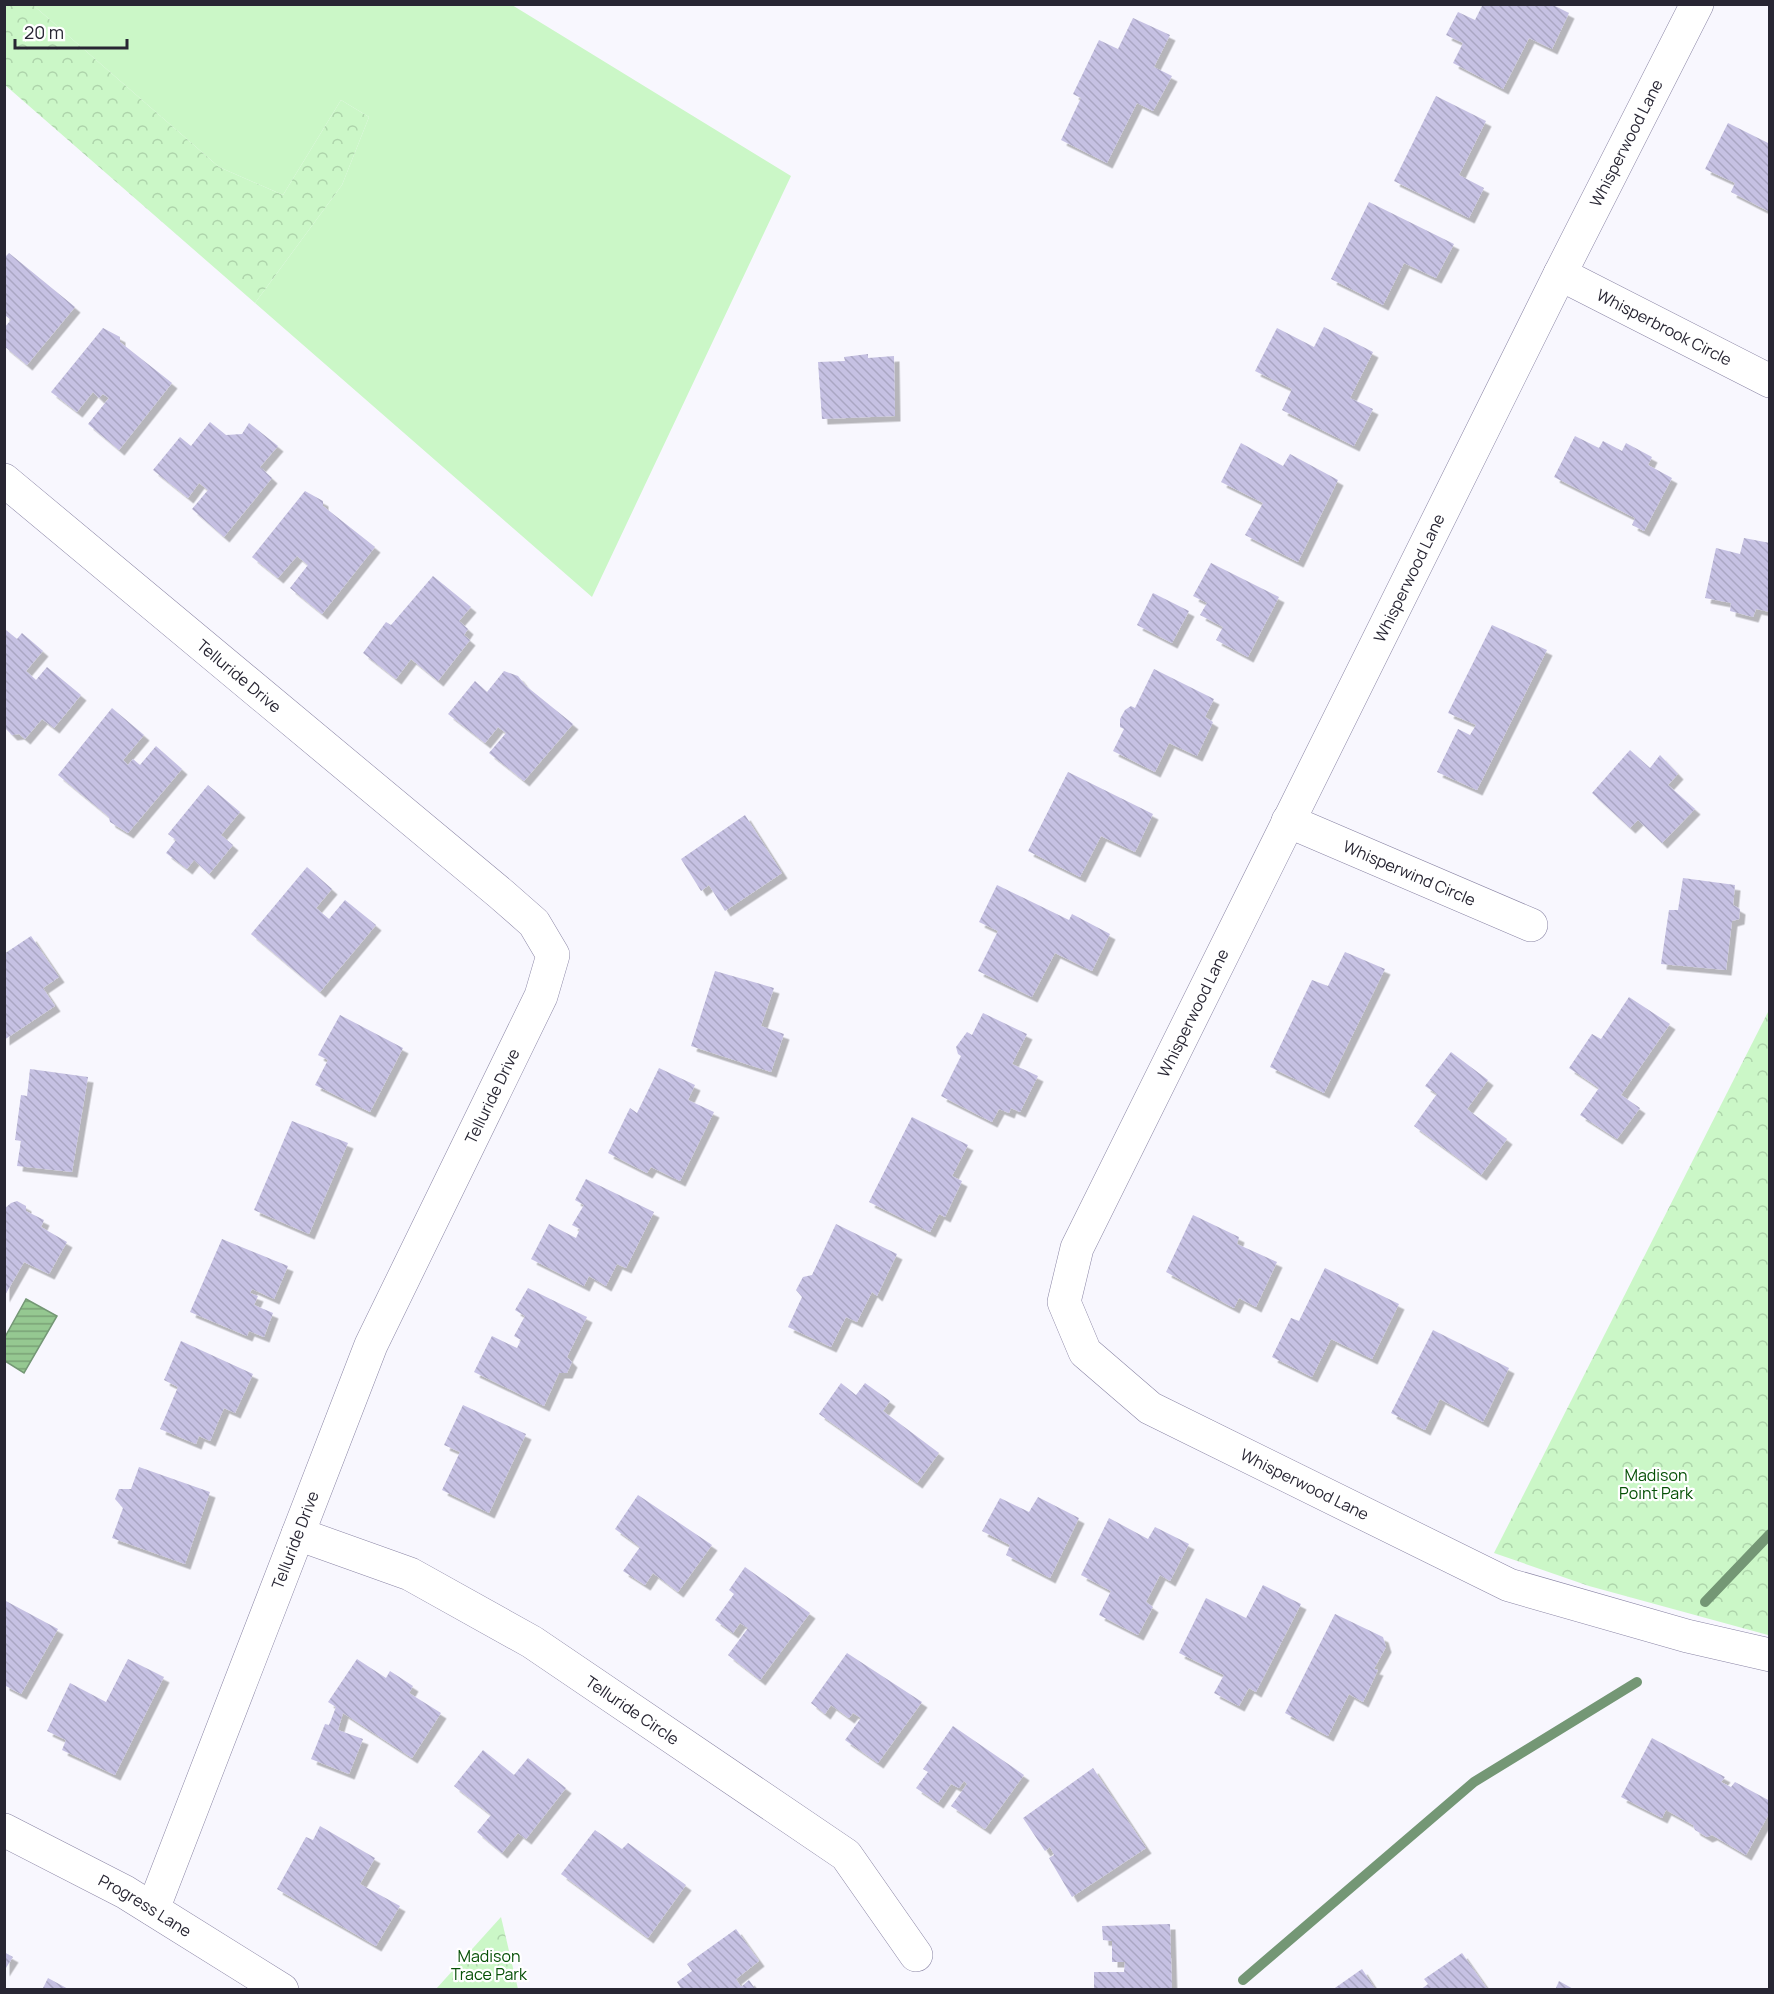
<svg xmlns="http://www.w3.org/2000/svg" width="1774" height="1994" font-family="Manrope,sans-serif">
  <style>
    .grass { fill: #cbf7c7 }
    .forest { fill: url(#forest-crowns) }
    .water { fill: url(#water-rules); stroke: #749775; stroke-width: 1.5 }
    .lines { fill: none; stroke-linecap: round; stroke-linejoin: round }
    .stream { stroke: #749775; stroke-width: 10 }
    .building { fill: url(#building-back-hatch); filter: url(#shadow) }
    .minor-casing { stroke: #8a85a5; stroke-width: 34 }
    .minor { stroke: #fff; stroke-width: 33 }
    .labels { text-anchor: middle; stroke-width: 4.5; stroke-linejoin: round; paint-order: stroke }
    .street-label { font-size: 16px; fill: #282633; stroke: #fff }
    .park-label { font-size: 16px; fill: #065006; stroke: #fff }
  </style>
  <defs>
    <pattern id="forest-crowns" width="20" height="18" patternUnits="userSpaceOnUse" patternTransform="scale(1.5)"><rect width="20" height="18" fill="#cbf7c7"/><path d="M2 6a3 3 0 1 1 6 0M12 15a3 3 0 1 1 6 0" fill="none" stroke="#aed4ab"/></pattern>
    <pattern id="water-rules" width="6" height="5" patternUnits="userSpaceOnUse" patternTransform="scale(1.5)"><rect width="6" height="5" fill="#95c891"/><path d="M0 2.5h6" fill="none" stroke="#7aa277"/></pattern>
    <pattern id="building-back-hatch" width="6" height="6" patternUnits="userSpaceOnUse" patternTransform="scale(1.5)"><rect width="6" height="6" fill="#c6c1e3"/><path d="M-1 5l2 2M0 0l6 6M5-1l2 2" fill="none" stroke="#aaa6c3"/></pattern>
    <filter id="shadow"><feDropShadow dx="5.5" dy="5.5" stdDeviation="0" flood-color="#0004"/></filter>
  </defs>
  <rect width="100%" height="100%" fill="#f8f7fe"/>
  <polygon class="grass" points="33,5 512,5 791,176 592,597 255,303 342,185 369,117 341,100 283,195 219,167"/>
  <g class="forest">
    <polygon points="5,4 33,5 219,167 283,195 341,100 369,117 342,185 255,303 5,85"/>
    <polygon points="1769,1010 1770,1632 1768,1635 1589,1586 1494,1553"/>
    <polygon points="501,1917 518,1989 436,1989"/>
  </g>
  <polygon class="water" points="26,1299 57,1316 24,1373 5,1361 5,1337"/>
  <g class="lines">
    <g class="stream">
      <polyline points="1705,1602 1770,1534"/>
      <polyline points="1243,1980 1474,1782 1637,1682"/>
    </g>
  </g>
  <g class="building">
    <polygon points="1483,4 1551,4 1569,13 1552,49 1529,38 1503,89 1453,63 1463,43 1446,35 1458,12 1475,20"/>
    <polygon points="1133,18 1170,35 1154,67 1172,76 1153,111 1137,103 1107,163 1061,140 1081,98 1073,94 1099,40 1118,49"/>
    <polygon points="1436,96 1486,121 1459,175 1484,188 1469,218 1394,181"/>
    <polygon points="1728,123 1770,144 1770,212 1731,192 1735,183 1705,169"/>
    <polygon points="1369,202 1454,244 1436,278 1404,263 1383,305 1331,279"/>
    <polygon points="9,253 75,307 27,365 4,346 4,328 11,320 6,316 4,318 4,258"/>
    <polygon points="1324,327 1373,352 1350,398 1373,409 1354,446 1282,410 1292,389 1255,371 1277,328 1314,347"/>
    <polygon points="103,328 120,337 120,342 172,383 119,450 88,424 109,398 103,394 99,398 93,392 77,412 51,392"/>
    <polygon points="868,354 868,358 894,356 895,416 822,419 818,362 845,361 844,357"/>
    <polygon points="210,422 226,435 242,434 249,423 278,446 260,467 272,478 224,537 192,509 208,490 199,483 188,498 153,470 180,437 191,446"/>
    <polygon points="1575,436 1599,448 1603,441 1622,451 1626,443 1652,457 1648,465 1672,478 1644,531 1632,525 1635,518 1554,477"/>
    <polygon points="1241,443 1283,466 1290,454 1338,480 1298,562 1245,535 1263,503 1221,482"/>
    <polygon points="305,491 323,501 323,506 375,547 322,614 290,588 308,565 297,556 278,578 252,557"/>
    <polygon points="1744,538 1770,543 1770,612 1756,609 1753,617 1730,611 1731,603 1705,598 1716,548 1740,554"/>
    <polygon points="1211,563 1279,597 1248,657 1216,640 1223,627 1200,615 1207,603 1193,596"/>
    <polygon points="433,576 471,607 459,621 468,629 464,635 470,640 438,681 411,659 396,679 363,653 386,622 391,625"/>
    <polygon points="1153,593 1189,611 1172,643 1137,625"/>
    <polygon points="1492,625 1547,650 1477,790 1437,772 1458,729 1470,735 1476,725 1448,713"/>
    <polygon points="6,630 17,639 22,633 43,651 26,671 36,680 47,667 81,695 54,728 42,719 25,739 19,734 12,735 5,728"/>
    <polygon points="1154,669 1214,699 1205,717 1213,722 1197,756 1169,743 1155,772 1113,751 1124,729 1120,727 1120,719 1125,710 1131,706 1135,708"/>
    <polygon points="504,671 518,676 526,686 573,724 524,781 489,753 506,733 498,727 485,743 448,714 475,681 487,692"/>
    <polygon points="112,708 144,735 123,760 128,765 133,759 140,765 156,746 182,769 128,833 110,822 109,817 58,775"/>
    <polygon points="1630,750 1650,768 1660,755 1678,774 1668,785 1695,809 1662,843 1638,820 1630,828 1592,793"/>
    <polygon points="1068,772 1153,814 1135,852 1101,836 1080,877 1028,851"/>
    <polygon points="208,785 240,812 221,835 233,845 209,874 194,860 187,869 166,853 176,840 168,834"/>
    <polygon points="745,815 782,873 725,911 709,885 701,891 681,859"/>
    <polygon points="307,867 332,889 316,908 329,919 345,900 376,925 320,992 251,934"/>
    <polygon points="1683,878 1735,885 1733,905 1740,909 1739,919 1732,921 1726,970 1661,964 1669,910 1678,910"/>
    <polygon points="997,885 1069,920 1072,914 1110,934 1092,971 1055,953 1032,997 978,971 998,931 979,922"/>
    <polygon points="31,936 59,977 43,988 55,1006 4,1040 4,954"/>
    <polygon points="1345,952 1385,969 1324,1093 1270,1067 1312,980 1328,986"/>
    <polygon points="715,971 774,988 761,1026 784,1034 771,1072 691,1046"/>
    <polygon points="1629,997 1670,1024 1621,1095 1640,1108 1617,1139 1580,1115 1599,1088 1569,1068 1592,1034 1601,1039"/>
    <polygon points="983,1013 1027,1034 1012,1064 1038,1076 1020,1112 1011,1108 1009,1113 999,1109 992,1122 941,1096 961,1056 958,1054 956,1047 967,1032 972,1035"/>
    <polygon points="340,1015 403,1048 370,1112 315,1085 328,1060 318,1055"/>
    <polygon points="1451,1052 1488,1080 1467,1109 1507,1139 1481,1175 1414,1126 1437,1094 1425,1086"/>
    <polygon points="659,1068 695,1085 688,1100 714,1112 680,1181 651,1167 647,1173 608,1153 630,1108 637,1113"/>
    <polygon points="30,1069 88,1077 72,1172 17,1166 21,1141 15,1140 21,1095 27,1096"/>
    <polygon points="912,1117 968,1145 952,1176 962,1181 945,1217 939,1214 930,1232 869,1202"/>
    <polygon points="292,1121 348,1143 309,1234 254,1210"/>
    <polygon points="586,1179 654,1212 626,1268 617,1264 606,1286 589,1276 584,1286 531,1259 549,1224 576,1238 580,1229 572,1225 584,1205 575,1200"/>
    <polygon points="17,1201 26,1206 26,1211 44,1220 41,1227 67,1242 49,1274 24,1262 4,1297 4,1209 11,1203"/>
    <polygon points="1193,1215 1239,1237 1237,1244 1277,1262 1256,1307 1239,1298 1234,1308 1166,1272"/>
    <polygon points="836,1224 897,1254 877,1296 872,1292 857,1322 846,1317 831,1347 788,1327 802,1297 796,1290 803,1277 812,1275"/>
    <polygon points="222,1239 288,1266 274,1299 252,1289 250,1293 258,1296 254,1305 273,1313 264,1337 249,1331 247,1336 190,1312"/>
    <polygon points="1325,1268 1399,1304 1372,1359 1331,1339 1312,1377 1272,1357 1291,1318 1299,1321"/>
    <polygon points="528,1288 587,1317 567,1357 572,1362 567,1373 559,1373 544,1406 474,1372 492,1336 517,1348 521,1340 514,1336 525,1316 515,1310"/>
    <polygon points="1433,1330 1509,1368 1483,1422 1440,1399 1425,1430 1391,1413"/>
    <polygon points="181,1341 253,1374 235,1413 224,1408 210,1441 199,1436 196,1444 160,1429 178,1387 164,1380"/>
    <polygon points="841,1383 856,1395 865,1383 890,1401 883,1411 939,1453 917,1483 819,1414"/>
    <polygon points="463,1405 526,1434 489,1513 442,1490 460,1452 444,1445"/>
    <polygon points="139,1467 210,1492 185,1564 112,1538 123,1508 115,1499 119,1489 131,1489"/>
    <polygon points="638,1495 712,1545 678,1592 653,1573 645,1585 623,1571 640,1547 615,1529"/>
    <polygon points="1038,1497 1079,1518 1050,1578 1006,1555 1010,1545 982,1531 1000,1498 1029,1512"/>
    <polygon points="1109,1518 1148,1539 1155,1527 1189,1544 1170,1581 1160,1575 1146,1602 1153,1607 1138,1635 1099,1615 1111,1591 1081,1575"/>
    <polygon points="745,1567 810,1613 760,1680 728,1655 748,1628 740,1623 733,1633 715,1620 734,1594 729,1590"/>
    <polygon points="1263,1585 1301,1604 1256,1692 1249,1688 1239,1706 1214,1693 1224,1675 1179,1653 1206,1598 1246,1618"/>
    <polygon points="4,1600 58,1629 21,1694 4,1685"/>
    <polygon points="1335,1614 1383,1637 1386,1647 1374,1669 1378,1670 1363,1702 1349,1694 1328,1736 1285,1713"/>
    <polygon points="847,1653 922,1702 878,1763 845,1740 861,1718 853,1713 849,1718 831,1705 825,1714 811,1703"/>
    <polygon points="128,1659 164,1677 115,1775 62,1750 66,1740 47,1731 70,1683 106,1702"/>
    <polygon points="357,1659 386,1678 390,1671 413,1686 409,1693 441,1713 412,1758 343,1713 338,1730 363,1739 349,1774 311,1759 325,1724 329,1725 336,1707 328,1702"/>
    <polygon points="953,1726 1024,1775 985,1829 951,1806 967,1784 964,1781 959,1788 951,1784 938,1803 916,1788 928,1772 923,1769"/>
    <polygon points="1652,1738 1725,1777 1721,1782 1731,1787 1735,1782 1770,1801 1770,1812 1746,1855 1712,1835 1707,1837 1695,1830 1693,1825 1666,1810 1662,1818 1621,1797"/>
    <polygon points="483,1750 514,1775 528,1758 566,1788 526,1839 518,1833 502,1853 477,1832 491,1815 454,1786"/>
    <polygon points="1093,1768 1146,1848 1072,1897 1049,1858 1054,1855 1050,1847 1045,1851 1023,1818"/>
    <polygon points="320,1826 375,1858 360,1884 400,1906 376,1946 277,1889 306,1837 313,1840"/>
    <polygon points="595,1830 622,1849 628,1843 686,1885 648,1938 561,1874"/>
    <polygon points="1170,1924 1172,1990 1094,1990 1094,1972 1124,1972 1125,1962 1112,1962 1112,1941 1103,1940 1102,1926"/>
    <polygon points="736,1929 759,1961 736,1979 741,1987 749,1980 756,1990 682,1990 677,1982 692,1971 687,1964"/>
    <polygon points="4,1952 13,1957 4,1971"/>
    <polygon points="1462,1953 1488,1990 1420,1990 1428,1984 1424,1979"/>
    <polygon points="1362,1969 1376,1990 1332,1990"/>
    <polygon points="48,1978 70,1990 42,1990"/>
    <polygon points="1559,1981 1575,1990 1555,1990"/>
  </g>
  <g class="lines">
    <defs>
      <g id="minor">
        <path id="s1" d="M1697,4L1560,274L1077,1248L1064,1302L1085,1352L1150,1408L1509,1585L1687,1636L1770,1655"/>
        <path id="s2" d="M1560,274L1770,381"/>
        <path id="s3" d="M4,480L501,894L534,923L553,955L541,996L371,1345L153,1909"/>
        <path id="s4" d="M1288,821L1531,925"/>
        <path id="s5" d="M298,1534L410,1574L532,1642L846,1855L916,1955"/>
        <path id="s6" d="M4,1830L125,1892L282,1990"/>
      </g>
    </defs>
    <use href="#minor" class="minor-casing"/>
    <use href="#minor" class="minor"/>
  </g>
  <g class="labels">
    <g class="street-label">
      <text transform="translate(1626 143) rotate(-63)" y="6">Whisperwood Lane</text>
      <text dy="6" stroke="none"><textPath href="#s2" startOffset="117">Whisperbrook Circle</textPath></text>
      <text transform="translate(1409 578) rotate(-64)" y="6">Whisperwood Lane</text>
      <text dy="6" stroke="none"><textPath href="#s3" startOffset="306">Telluride Drive</textPath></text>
      <text dy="6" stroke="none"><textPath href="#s4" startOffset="132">Whisperwind Circle</textPath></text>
      <text transform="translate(1193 1013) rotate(-64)" y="6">Whisperwood Lane</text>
      <text transform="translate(492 1096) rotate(-64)" y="6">Telluride Drive</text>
      <text dy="6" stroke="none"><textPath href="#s1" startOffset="1758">Whisperwood Lane</textPath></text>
      <text transform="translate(295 1540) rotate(-69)" y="6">Telluride Drive</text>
      <text dy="6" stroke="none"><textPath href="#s5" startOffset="380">Telluride Circle</textPath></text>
      <text dy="6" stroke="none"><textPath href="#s6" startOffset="160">Progress Lane</textPath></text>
    </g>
    <g class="park-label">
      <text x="1656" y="1481">Madison<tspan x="1656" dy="18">Point Park</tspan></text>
      <text x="489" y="1962">Madison<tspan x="489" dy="18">Trace Park</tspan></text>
    </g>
  </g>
  <rect width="1774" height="1994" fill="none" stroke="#282633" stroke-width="12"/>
  <path d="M15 39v9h112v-9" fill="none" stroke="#282633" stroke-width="3"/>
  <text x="24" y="39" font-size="18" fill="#282633" stroke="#ffffff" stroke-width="4.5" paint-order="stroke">20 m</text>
</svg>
